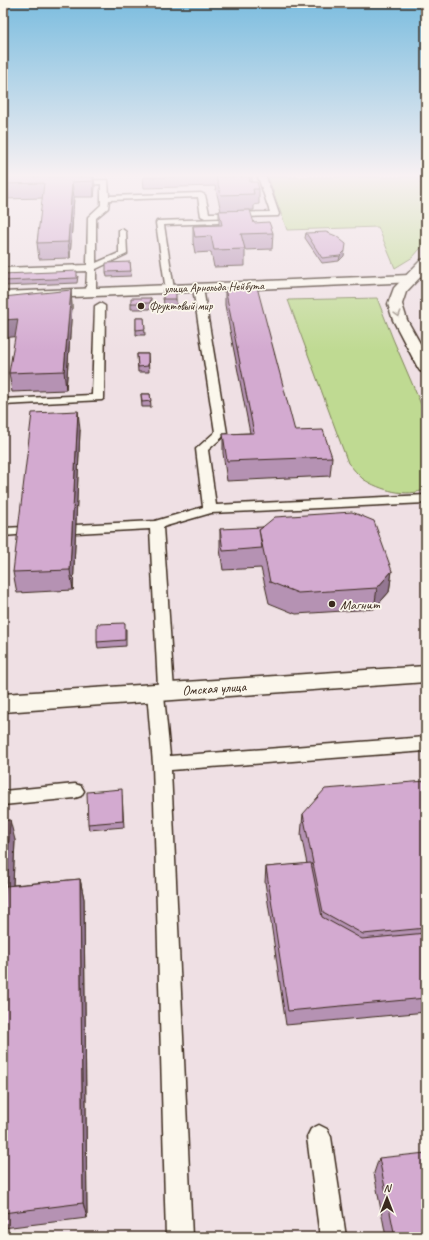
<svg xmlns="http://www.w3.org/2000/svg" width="429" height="1240" font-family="Caveat,sans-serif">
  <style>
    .green { fill: #bfda92; stroke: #7d8258 }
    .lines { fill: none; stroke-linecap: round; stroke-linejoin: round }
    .lane-casing { stroke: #3b2a1e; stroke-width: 3 }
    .street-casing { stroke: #3b2a1e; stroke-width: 3 }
    .secondary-casing { stroke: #3b2a1e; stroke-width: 3 }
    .lane { fill: #fbf7ec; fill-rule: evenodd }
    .street { fill: #fbf7ec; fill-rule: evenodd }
    .secondary { fill: #fbf7ec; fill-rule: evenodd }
    .wall { fill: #b592b3; stroke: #3b2a1e }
    .shaded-wall { fill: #947792; stroke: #3b2a1e }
    .building { fill: #d3aad0; stroke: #3b2a1e }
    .oneway { stroke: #9b9085 }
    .poi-dot { fill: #3b2a1e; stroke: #fbf7ec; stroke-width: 1.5 }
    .labels { text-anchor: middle; stroke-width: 3.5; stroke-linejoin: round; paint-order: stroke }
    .far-street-label { font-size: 12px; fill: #3b2a1e; stroke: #fbf7ec }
    .far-poi-label { font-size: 12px; fill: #3b2a1e; stroke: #fbf7ec; text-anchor: start }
    .poi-label { font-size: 14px; fill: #3b2a1e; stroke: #fbf7ec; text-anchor: start }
    .street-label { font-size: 14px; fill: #3b2a1e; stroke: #fbf7ec }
  </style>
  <rect width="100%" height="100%" fill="#efe0e4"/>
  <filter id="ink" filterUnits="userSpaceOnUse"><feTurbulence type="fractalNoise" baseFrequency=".025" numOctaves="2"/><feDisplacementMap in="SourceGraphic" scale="8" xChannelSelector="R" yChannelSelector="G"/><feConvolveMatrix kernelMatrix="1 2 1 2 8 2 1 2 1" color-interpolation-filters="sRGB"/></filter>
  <g filter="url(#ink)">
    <g class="green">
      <polygon points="268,177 416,177 426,193 426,242 413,257 395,268 378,227 287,230"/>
      <path d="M377,298L393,339L426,416V489C407,498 380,490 363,479C358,475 353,468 348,463L288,300Z"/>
    </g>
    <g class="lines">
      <defs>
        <g id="lane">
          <polygon points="258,177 266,177 279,214 278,216 205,218 201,216 198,197 109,200 108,208 96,218 96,263 119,253 119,230 122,229 126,232 127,254 96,269 96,292 94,294 88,294 86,292 87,271 3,274 3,268 87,265 88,217 101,205 101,184 74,185 71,185 71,181 108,180 109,196 201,193 205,195 209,213 270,212"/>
          <polygon points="217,219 220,219 220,223 164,225 174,289 169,292 166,291 156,223 157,221"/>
          <polygon points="198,285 203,288 227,433 208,450 216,505 426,495 426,503 211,513 163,527 174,691 172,695 164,696 170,756 426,737 426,751 171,770 192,1237 166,1237 153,764 147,692 149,688 158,687 150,529 76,533 71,532 69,529 71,526 76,525 155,521 203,507 196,449 215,432 193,288"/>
          <polygon points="100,303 105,306 104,398 102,400 3,405 3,399 92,395 95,306"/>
          <polygon points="24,527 29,528 31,531 29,534 3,536 3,528"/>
          <polygon points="75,784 81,786 84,791 81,796 75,798 3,805 3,791"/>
          <polygon points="319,1125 327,1129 331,1137 346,1237 320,1237 307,1137 311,1129"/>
        </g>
        <polygon id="street" points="410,275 415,276 417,279 415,282 3,300 3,292"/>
        <g id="secondary">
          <polygon points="426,259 426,271 406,292 402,304 407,320 426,354 426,373 420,371 418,368 393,320 388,304 394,288 421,260"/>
          <polygon points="426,666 426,682 3,712 3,694"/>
        </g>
      </defs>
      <use href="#lane" class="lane-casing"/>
      <use href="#street" class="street-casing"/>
      <use href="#secondary" class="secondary-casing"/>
      <use href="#lane" class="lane"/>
      <use href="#street" class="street"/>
      <use href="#secondary" class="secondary"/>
    </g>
    <g class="wall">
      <polygon points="3,177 94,177 95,187 94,197 74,197 70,258 39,259 37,243 43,198 3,199"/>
      <polygon points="143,177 252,177 252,182 259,189 259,204 254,205 254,210 221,211 215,186 144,188"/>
      <polygon points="219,211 254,223 273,233 272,249 245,250 245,266 214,267 211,252 195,253 193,242 193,226 219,225"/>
      <polygon points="306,233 344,256 339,261 322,263 305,238"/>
      <polygon points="130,262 131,276 107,277 106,272"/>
      <polygon points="3,274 78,276 77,283 3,286"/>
      <polygon points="225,288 295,431 332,457 330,476 227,481 223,453 223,434 250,433 225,305"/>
      <polygon points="71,290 72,307 66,390 12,392 9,373"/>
      <polygon points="163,290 176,299 177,309 164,309"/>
      <polygon points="151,298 150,309 131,309 131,303"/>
      <polygon points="136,318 144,318 145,335 136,335"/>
      <polygon points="137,354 148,354 149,372 138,372"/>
      <polygon points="141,394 150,394 151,407 142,407"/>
      <polygon points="80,430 73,590 17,593 13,572"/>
      <polygon points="220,529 392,571 389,592 374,609 296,614 269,603 261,568 223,570 220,549"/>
      <polygon points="126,629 126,646 98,648 97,642"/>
      <polygon points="426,781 426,1012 286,1025 265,882 266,867 307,864 301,835 303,814"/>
      <polygon points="122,795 124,827 89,830 88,824"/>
      <polygon points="3,821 15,840 13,885 80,879 84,899 87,1218 3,1228 3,942 5,906 3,906"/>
      <polygon points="379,1158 426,1237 386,1237 374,1173"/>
    </g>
    <g class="shaded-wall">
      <polygon points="93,177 94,177 95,187 94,197"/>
      <polygon points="72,182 74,197 70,258 68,242"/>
      <polygon points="345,251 344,256 339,261 340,256"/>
      <polygon points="71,290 72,307 66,390 64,371"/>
      <polygon points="18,319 21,336 3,338 3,320"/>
      <polygon points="78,411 80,430 73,590 70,570"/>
      <polygon points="392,571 389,592 374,609 377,588"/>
      <polygon points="10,820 15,840 12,906 6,886"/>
      <polygon points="80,879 84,899 87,1218 83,1203"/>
    </g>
    <g class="building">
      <polygon points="3,177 93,177 93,181 72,182 68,242 37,243 44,183 3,184"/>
      <polygon points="216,177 249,177 250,182 257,182 259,189 253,189 254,194 221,195"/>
      <polygon points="250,210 254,223 269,222 273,233 241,234 245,249 214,250 211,236 195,237 193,226 222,225 219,211"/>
      <polygon points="326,232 336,236 346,244 345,251 340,256 322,258 306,233"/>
      <polygon points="130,262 131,271 106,272 106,263"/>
      <polygon points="77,271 77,278 3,281 3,274"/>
      <polygon points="257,287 295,431 323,430 332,457 227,461 223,434 254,433 225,288"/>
      <polygon points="71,290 64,371 9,373 18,319 3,320 3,297"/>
      <rect x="163" y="290" width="13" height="9"/>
      <polygon points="131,298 151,298 150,303 131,303"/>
      <polygon points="136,318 144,318 145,329 136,330"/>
      <polygon points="137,354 148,354 148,366 138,367"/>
      <polygon points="141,394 150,394 151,401 142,402"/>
      <polygon points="78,411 70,570 13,572 32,413"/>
      <polygon points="352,512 374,521 392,571 377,588 298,593 270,582 259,530 275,517"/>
      <polygon points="263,527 259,530 262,548 223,551 220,529"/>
      <polygon points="125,623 125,640 97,642 97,624"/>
      <polygon points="426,781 426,928 363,934 323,912 303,814 325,789"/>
      <polygon points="122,789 123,821 88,824 87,792"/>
      <polygon points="10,820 6,886 80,879 83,1203 3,1213 3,942 6,886 3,886 3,821"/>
      <polygon points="311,863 322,917 362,939 426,933 426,998 288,1011 266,867"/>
      <polygon points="426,1153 426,1237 395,1237 379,1158"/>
    </g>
    <defs><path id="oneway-chevron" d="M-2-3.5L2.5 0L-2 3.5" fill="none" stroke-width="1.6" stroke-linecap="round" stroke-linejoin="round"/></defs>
    <use class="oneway" href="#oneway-chevron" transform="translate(398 314) rotate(73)"/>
  </g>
  <linearGradient id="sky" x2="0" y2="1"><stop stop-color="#7cbddf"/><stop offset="0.5" stop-color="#f8f1f3"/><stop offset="1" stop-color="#f8f1f3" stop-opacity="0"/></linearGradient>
  <rect width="429" height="351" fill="url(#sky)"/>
  <g class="poi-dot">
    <circle cx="141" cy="306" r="4"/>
    <circle cx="332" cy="604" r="4"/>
  </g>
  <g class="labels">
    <g class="far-street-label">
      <text transform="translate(214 287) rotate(-2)" y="4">улица Арнольда Нейбута</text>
    </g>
    <g class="far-poi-label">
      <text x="149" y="310">Фруктовый мир</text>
    </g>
    <g class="poi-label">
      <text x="340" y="609">Магнит</text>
    </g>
    <g class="street-label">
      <text transform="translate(214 688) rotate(-4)" y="5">Омская улица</text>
    </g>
  </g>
  <rect width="429" height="1240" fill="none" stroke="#fbf7ec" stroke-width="16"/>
  <rect x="8" y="8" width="413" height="1224" fill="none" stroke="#3b2a1e" stroke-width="1.5" filter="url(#ink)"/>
  <g transform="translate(387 1198)" stroke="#fbf7ec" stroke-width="3" paint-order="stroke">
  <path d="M0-3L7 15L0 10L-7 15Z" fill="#3b2a1e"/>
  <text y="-6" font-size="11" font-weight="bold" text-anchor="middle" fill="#3b2a1e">N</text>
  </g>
</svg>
